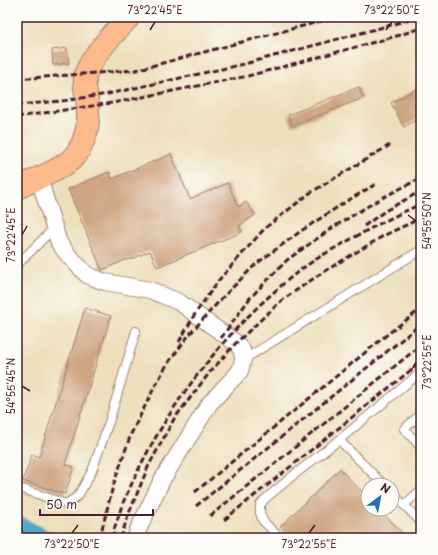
<svg xmlns="http://www.w3.org/2000/svg" width="438" height="555" font-family="'Playpen Sans',sans-serif">
  <style>
    .water { fill: url(#water-ripples); stroke: #4c647c }
    .building { fill: #cea582 }
    .lines { fill: none; stroke-linecap: round; stroke-linejoin: round }
    .lane-casing { stroke: #9c7f74; stroke-width: 10 }
    .street-casing { stroke: #9c7f74; stroke-width: 18 }
    .primary-casing { stroke: #9c7f74; stroke-width: 24 }
    .lane { stroke: #fff; stroke-width: 8 }
    .street { stroke: #fff; stroke-width: 16 }
    .primary { stroke: #fcba8d; stroke-width: 22 }
    .rail { stroke: #4a1f2b; stroke-width: 3; stroke-dasharray: 6 3; stroke-linecap: butt }
    .ticks { fill: none; stroke: #4a1f2b; stroke-width: 1.5 }
    .neatline { fill: none; stroke: #4a1f2b; stroke-width: 1.5 }
    .ticks-label { font-size: 10px; text-anchor: middle; fill: #4a1f2b }
  </style>
  <defs>
    <pattern id="water-ripples" width="26" height="14" patternUnits="userSpaceOnUse"><rect width="26" height="14" fill="#4eaacc"/><path d="M2 4q2-2 4 0t4 0M15 11q2-2 4 0t4 0" fill="none" stroke="#438aa6"/></pattern>
  </defs>
  <rect width="100%" height="100%" fill="#fdfcf7"/>
  <filter id="ink" filterUnits="userSpaceOnUse"><feTurbulence type="fractalNoise" baseFrequency=".025" numOctaves="2"/><feDisplacementMap in="SourceGraphic" scale="8" xChannelSelector="R" yChannelSelector="G"/><feConvolveMatrix kernelMatrix="1 2 1 2 8 2 1 2 1" color-interpolation-filters="sRGB"/></filter>
  <filter id="wash" filterUnits="userSpaceOnUse"><feTurbulence type="fractalNoise" baseFrequency=".012" numOctaves="4" result="noise"/><feDisplacementMap in="SourceGraphic" scale="16" xChannelSelector="R" yChannelSelector="G"/><feGaussianBlur stdDeviation="0.9" result="paint"/><feColorMatrix in="noise" values="0 0 0 0 0 0 0 0 0 0 0 0 0 0 0 0 0 1.4 0 .05"/><feComposite in="paint" operator="in"/></filter>
  <g filter="url(#wash)">
    <rect width="100%" height="100%" fill="#eedfbc"/>
    <polygon class="water" points="17,515 56,535 57,538 17,538"/>
    <g id="blocks">
      <g class="building">
        <polygon points="67,48 69,63 53,65 52,50"/>
        <polygon points="421,86 421,117 404,127 391,103"/>
        <polygon points="359,87 363,98 292,126 288,115"/>
        <polygon points="171,154 190,199 228,183 238,207 246,202 255,215 239,226 242,232 157,267 150,251 129,260 128,259 102,270 68,189 109,172 112,179"/>
        <polygon points="85,308 111,316 65,464 74,467 65,494 23,481 32,454 39,457"/>
        <polygon points="340,469 368,498 368,509 379,509 407,538 291,538 280,527"/>
      </g>
    </g>
  </g>
  <g filter="url(#ink)">
    <use href="#blocks" fill-opacity="0" stroke="#9c7f74" stroke-width="1"/>
    <g class="lines">
      <defs>
        <g id="lane">
          <polyline points="17,265 54,228"/>
          <polyline points="243,360 421,250"/>
          <polyline points="421,414 404,429 421,447"/>
          <polyline points="339,440 384,485"/>
          <polyline points="17,487 66,504 78,496 92,471 111,416 136,331"/>
          <polyline points="392,493 421,522"/>
          <polyline points="404,505 421,490"/>
          <polyline points="280,538 263,521 260,513 260,505 265,499 295,474 339,440 421,372"/>
        </g>
        <polyline id="street" points="39,178 59,243 69,256 87,275 105,282 150,290 179,302 236,343 242,350 243,360 240,371 210,403 162,480 138,530 136,538"/>
        <path id="primary" d="M17,188C34,180 56,172 71,160C73,158 75,155 77,153C86,140 89,125 88,109C88,97 82,85 86,73C92,55 116,31 129,17"/>
      </defs>
      <use href="#lane" class="lane-casing"/>
      <use href="#street" class="street-casing"/>
      <use href="#primary" class="primary-casing"/>
      <use href="#lane" class="lane"/>
      <use href="#street" class="street"/>
      <use href="#primary" class="primary"/>
      <g class="rail">
        <polyline points="17,79 136,70 337,17"/>
        <polyline points="17,105 62,101 108,94 244,64 391,25 416,17"/>
        <polyline points="17,117 112,103 248,76 397,36 421,28"/>
        <polyline points="364,226 385,211 421,191"/>
        <polyline points="221,338 250,298 287,260 332,228 378,200 421,178"/>
        <polyline points="179,342 195,314 218,281 265,228 310,193 390,145"/>
        <polyline points="195,492 389,333 421,309"/>
        <polyline points="196,506 421,324"/>
        <polyline points="210,516 421,345"/>
        <polyline points="224,520 421,362"/>
        <polyline points="100,538 101,533 113,486 131,434 156,384 168,363 189,335 221,299 256,264 301,231 347,201 376,184"/>
        <path d="M112,538C114,530 116,522 119,515C122,503 128,492 133,481C170,401 230,325 299,271C316,258 335,248 353,238C375,226 398,214 421,204"/>
        <polyline points="121,538 127,518 148,467 174,419 210,372 236,343 281,301 320,274 385,235 421,218"/>
      </g>
    </g>
  </g>
  <path class="ticks" d="M150,30L155,22M386,30L392,22M408,215L416,221M22,235L27,226M411,371L416,362M22,386L30,391M72,533L78,525M309,533L315,525"/>
  <rect width="438" height="555" fill="none" stroke="#fdfcf7" stroke-width="44"/>
  <g transform="translate(380 497) rotate(32)"><circle r="19" fill="#fdfcf7" stroke="#b5a4a5"/>
  <path d="M0-3L7 15L0 10L-7 15Z" fill="#1f6fb2"/>
  <text y="-6" font-size="11" font-weight="bold" text-anchor="middle" fill="#4a1f2b">N</text>
  </g>
  <path d="M40 509v6h113v-6" fill="none" stroke="#4a1f2b" stroke-width="2"/>
  <text x="46" y="509" font-size="12" fill="#4a1f2b" stroke="#fdfcf7" stroke-width="3" paint-order="stroke">50 m</text>
  <rect x="22" y="22" width="394" height="511" class="neatline"/>
  <g class="ticks-label">
    <text x="155" y="14">73°22'45"E</text>
    <text x="392" y="14">73°22'50"E</text>
    <text transform="translate(427 221) rotate(-90)" y="4">54°55'50"N</text>
    <text transform="translate(11 235) rotate(-90)" y="4">73°22'45"E</text>
    <text transform="translate(427 362) rotate(-90)" y="4">73°22'55"E</text>
    <text transform="translate(11 386) rotate(-90)" y="4">54°55'45"N</text>
    <text x="72" y="548">73°22'50"E</text>
    <text x="309" y="548">73°22'55"E</text>
  </g>
</svg>
